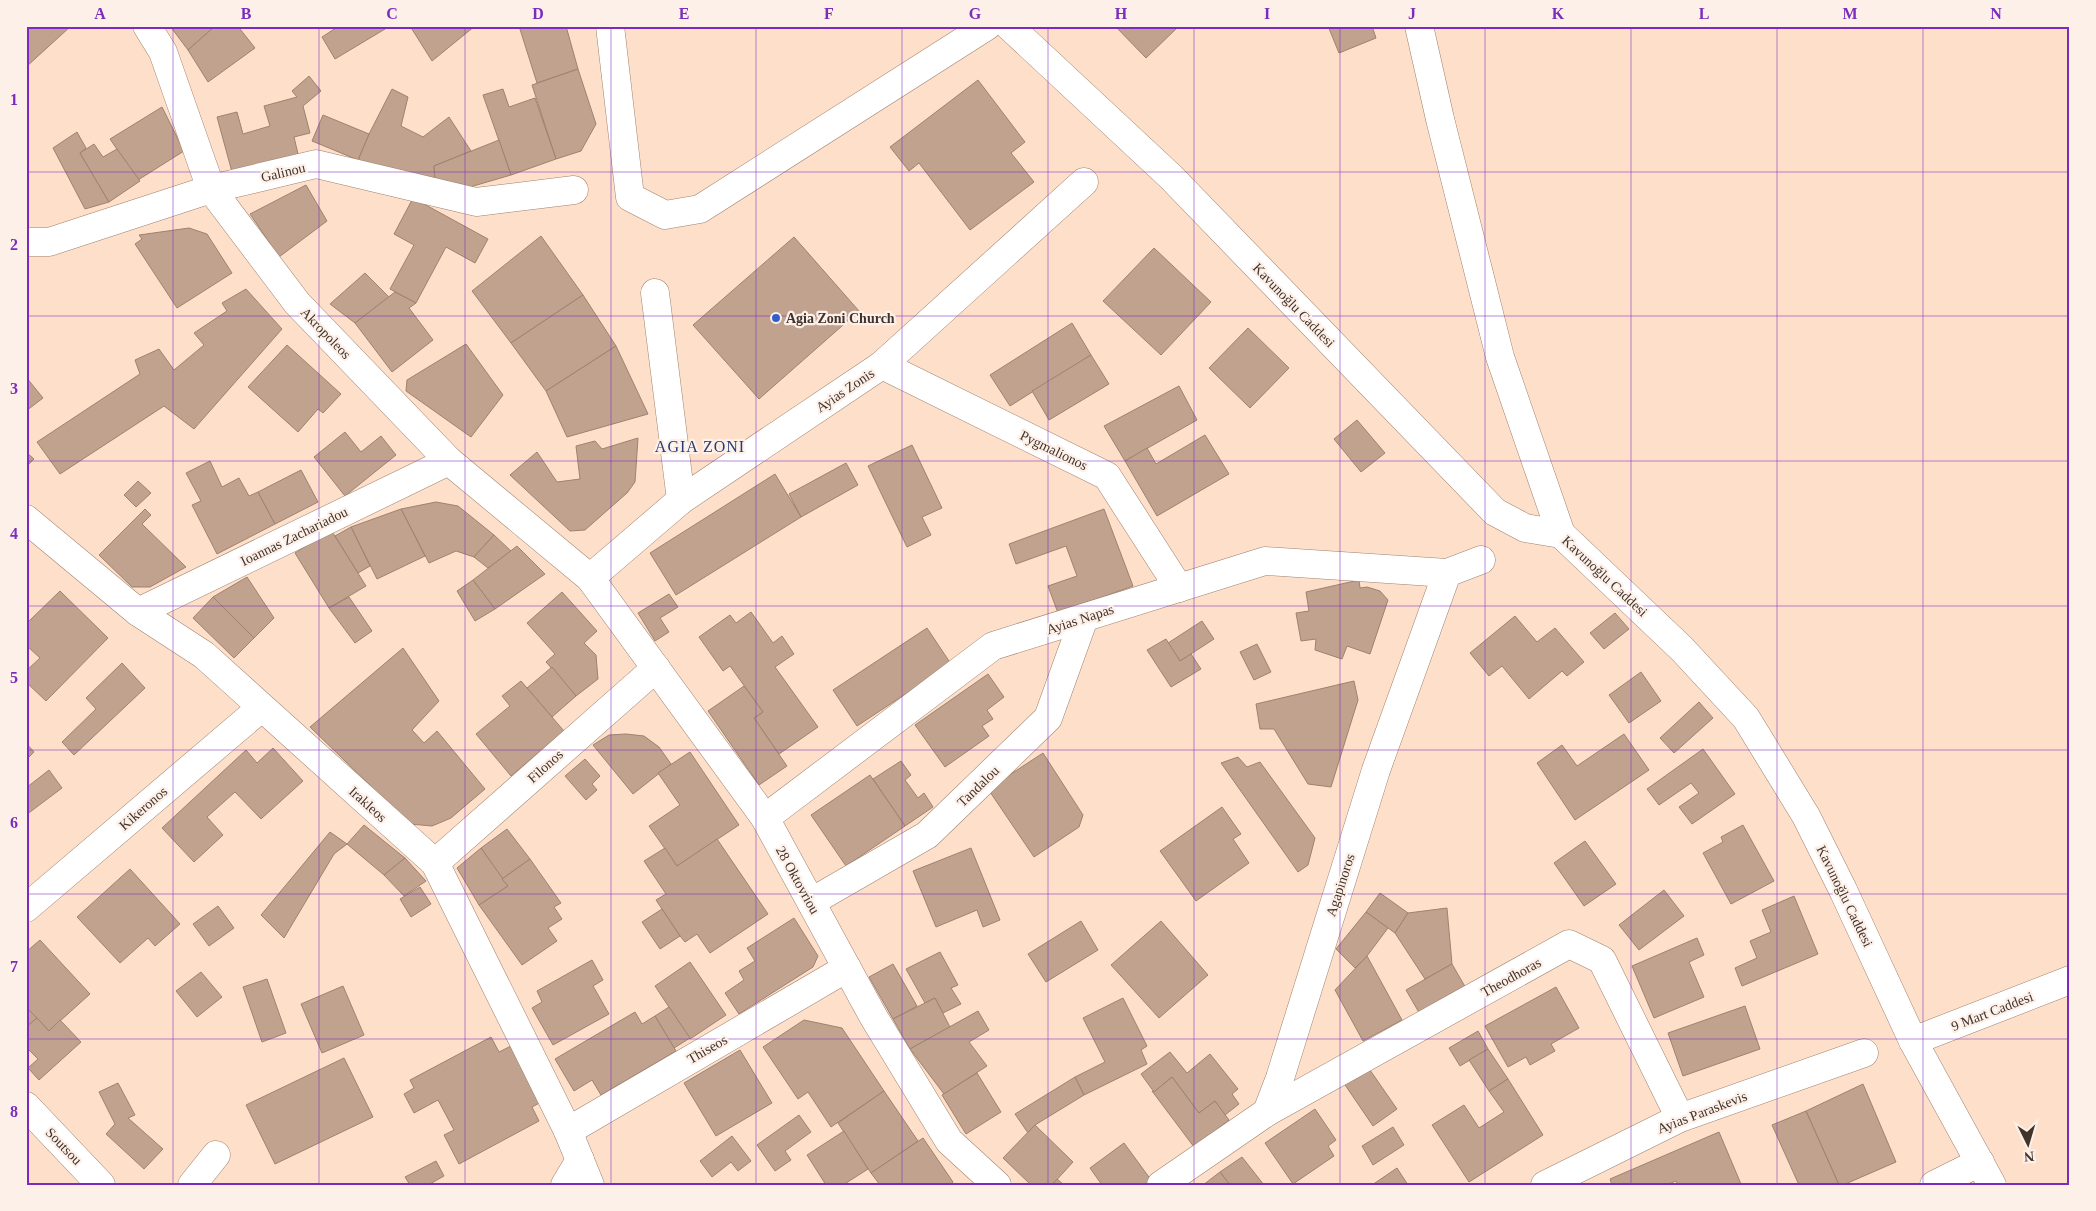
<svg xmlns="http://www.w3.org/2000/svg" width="2096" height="1211" font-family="Georgia,serif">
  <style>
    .building { fill: #c0a28e; stroke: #9f826f }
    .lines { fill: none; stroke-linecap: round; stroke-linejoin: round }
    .street-casing { stroke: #9f826f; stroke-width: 29 }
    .secondary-casing { stroke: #9f826f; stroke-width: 29 }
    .street { stroke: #fff; stroke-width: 28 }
    .secondary { stroke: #fff; stroke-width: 28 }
    .grid { fill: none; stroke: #7b2cbf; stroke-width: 1; stroke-opacity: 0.55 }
    .poi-dot { fill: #325ecd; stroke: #fdf0e8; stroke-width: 2 }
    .labels { text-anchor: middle; stroke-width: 4.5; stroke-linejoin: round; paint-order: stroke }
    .street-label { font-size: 14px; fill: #40332b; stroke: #fdf0e8 }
    .poi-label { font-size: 14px; font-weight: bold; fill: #40332b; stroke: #fdf0e8; text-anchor: start }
    .quarter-label { font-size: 16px; letter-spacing: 1px; fill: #253d75; stroke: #fdf0e8 }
    .neatline { fill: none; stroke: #7b2cbf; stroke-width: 2 }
    .grid-label { font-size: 16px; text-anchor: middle; font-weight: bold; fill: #7b2cbf }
  </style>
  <rect width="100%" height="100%" fill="#fedfc9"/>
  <g class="building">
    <polygon points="26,26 71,26 26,67"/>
    <polygon points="170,26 215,26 188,50"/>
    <polygon points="215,26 243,26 240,29 255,48 208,82 188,50"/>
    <polygon points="339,26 390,26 335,59 322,37"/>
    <polygon points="410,26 475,26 432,61"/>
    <polygon points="519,26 566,26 578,69 537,83"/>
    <polygon points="1115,26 1179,26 1146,58"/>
    <polygon points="1328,26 1372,26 1376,38 1339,53"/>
    <polygon points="578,69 596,124 581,151 556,159 532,85"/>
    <polygon points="309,76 321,91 303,106 310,133 294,137 298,154 232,172 217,117 237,112 243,134 270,126 264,106 297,97 292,91"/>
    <polygon points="978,80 1025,142 1011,153 1034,182 970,230 919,163 909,171 890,147"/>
    <polygon points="392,89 408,97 401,126 423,137 449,117 471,151 434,166 435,180 358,160 369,134"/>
    <polygon points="503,89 509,107 535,98 556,159 511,175 483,95"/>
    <polygon points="162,107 184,151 138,180 110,139"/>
    <polygon points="323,115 369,134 358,160 312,141"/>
    <polygon points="77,132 86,148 80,153 109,202 85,209 53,148"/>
    <polygon points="499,140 511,175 470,187 435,180 434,166"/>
    <polygon points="94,144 103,157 117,149 140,181 109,202 80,153"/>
    <polygon points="306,185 327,221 279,257 250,214"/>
    <polygon points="413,198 488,239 475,263 446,247 416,303 390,289 414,245 394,234"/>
    <polygon points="189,228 207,234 232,273 177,308 135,244 142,239 139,235"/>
    <polygon points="541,236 583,295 511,343 472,291"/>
    <polygon points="794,237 859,311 759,399 693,325"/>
    <polygon points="1154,248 1211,302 1161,355 1103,301"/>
    <polygon points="365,273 389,297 355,323 330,304"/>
    <polygon points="246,289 282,329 194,429 164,406 60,474 37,442 140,374 135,360 159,349 174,370 204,345 194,333 227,311 222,303"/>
    <polygon points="395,292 416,303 409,308 433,340 392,372 355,323"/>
    <polygon points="583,295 616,346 546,391 511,343"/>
    <polygon points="1072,323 1091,355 1010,406 990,375"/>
    <polygon points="1248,328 1289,368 1250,408 1209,368"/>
    <polygon points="466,344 503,395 471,437 406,391 407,380"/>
    <polygon points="287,345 341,394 323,413 318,409 298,432 248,387"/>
    <polygon points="616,346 648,414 567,437 546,391"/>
    <polygon points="1091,355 1109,384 1049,420 1032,391"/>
    <polygon points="26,377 43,398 26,411"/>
    <polygon points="1179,386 1197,420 1125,461 1104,426"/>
    <polygon points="1357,420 1385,453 1361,472 1334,439"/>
    <polygon points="345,432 361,452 381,436 396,455 345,496 314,457"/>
    <polygon points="1205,435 1229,474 1157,516 1125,461 1147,448 1156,464"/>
    <polygon points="638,438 635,482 627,493 585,530 570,531 510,475 537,452 557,482 580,479 576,446 595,441 602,449"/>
    <polygon points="912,445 942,508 922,517 931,535 907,547 868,466"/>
    <polygon points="26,452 34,459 26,467"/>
    <polygon points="210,461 222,487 239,478 249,496 258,492 275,524 217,554 192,505 201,501 186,473"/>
    <polygon points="846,463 858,485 801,517 789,494"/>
    <polygon points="301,470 318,502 275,524 258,492"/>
    <polygon points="775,474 801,517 676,595 650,553"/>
    <polygon points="138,481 151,493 136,507 124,495"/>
    <polygon points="436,502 458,506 494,535 474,557 456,551 429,563 401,509"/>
    <polygon points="145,509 151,515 142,524 186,567 150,587 132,587 99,555"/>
    <polygon points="401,509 425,556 377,579 351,527"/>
    <polygon points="1104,509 1133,586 1058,613 1048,586 1077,576 1066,546 1016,564 1009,544"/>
    <polygon points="351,527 370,566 358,573 335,536"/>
    <polygon points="331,530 366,586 329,608 295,553"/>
    <polygon points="494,535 511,551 488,568 474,557"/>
    <polygon points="517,546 545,574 495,609 473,580"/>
    <polygon points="247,577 274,618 254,638 213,597"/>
    <polygon points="473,580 495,609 475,621 457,591"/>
    <polygon points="1359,580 1360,588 1367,587 1380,591 1388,600 1370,654 1347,646 1342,659 1315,650 1316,639 1301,641 1296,613 1309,611 1306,592"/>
    <polygon points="60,591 108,638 46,701 26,682 26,671 40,658 26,645 26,624"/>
    <polygon points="562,592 597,631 584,643 596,655 598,679 576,696 546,662 555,654 527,623"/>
    <polygon points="669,594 678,607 660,618 669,632 655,641 638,613"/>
    <polygon points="213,597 254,638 234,658 193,618"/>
    <polygon points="349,597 372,631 355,643 329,608"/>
    <polygon points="751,612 773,643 782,636 794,654 775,667 818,727 779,754 754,718 763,712 730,666 723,671 699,637 730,615 736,623"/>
    <polygon points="1615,613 1629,629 1604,649 1590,633"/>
    <polygon points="1515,616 1537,642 1555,628 1584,662 1567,676 1562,671 1529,699 1502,666 1489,676 1470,653"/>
    <polygon points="1202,621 1214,639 1180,661 1168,643"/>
    <polygon points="927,628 951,664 857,726 833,690"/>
    <polygon points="1166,639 1180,661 1191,654 1201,669 1171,687 1147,650"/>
    <polygon points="1257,644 1271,672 1254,680 1240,652"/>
    <polygon points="403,648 439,701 412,730 424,743 437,731 485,789 451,818 432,826 410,824 310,727"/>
    <polygon points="122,663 145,688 74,755 62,742 96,709 86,698"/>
    <polygon points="552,667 576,696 552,717 527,688"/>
    <polygon points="1641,672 1661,701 1629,723 1609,695"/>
    <polygon points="988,674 1004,697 987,710 993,719 982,726 989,736 945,767 915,725"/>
    <polygon points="521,681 564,731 511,776 476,734 510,706 502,696"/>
    <polygon points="1354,681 1358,700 1331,787 1308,784 1274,729 1260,729 1256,704"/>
    <polygon points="744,686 763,712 754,718 787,766 759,785 708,711"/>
    <polygon points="1699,702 1713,718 1674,753 1660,738"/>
    <polygon points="626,734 644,736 659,747 671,764 633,794 593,745 609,735"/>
    <polygon points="1624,734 1649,770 1575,820 1537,763 1562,745 1577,766"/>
    <polygon points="26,743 34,752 26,760"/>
    <polygon points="273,748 303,781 261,819 235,792 207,817 223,835 194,862 162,828 246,750 257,763"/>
    <polygon points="1703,749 1735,794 1692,824 1679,807 1699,793 1691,783 1659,805 1647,789"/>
    <polygon points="690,752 739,825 677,866 649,826 680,805 658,773"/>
    <polygon points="1043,753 1083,815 1079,827 1034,857 988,789"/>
    <polygon points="1238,757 1247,767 1260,762 1315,838 1308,865 1298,872 1221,763"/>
    <polygon points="585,759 600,776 592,784 597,790 586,800 565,776"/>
    <polygon points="901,761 911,775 905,780 918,798 924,793 933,807 905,826 873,779"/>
    <polygon points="49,770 62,788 26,815 26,788"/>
    <polygon points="870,775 905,826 846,866 811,815"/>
    <polygon points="1222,807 1241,834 1233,839 1249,863 1196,901 1160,851"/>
    <polygon points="364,825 405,858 384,875 347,844"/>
    <polygon points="1743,825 1774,881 1731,904 1703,853 1723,842 1721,837"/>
    <polygon points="507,829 530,859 502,879 481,848"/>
    <polygon points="330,832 347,844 334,854 284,938 261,915"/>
    <polygon points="717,839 768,914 710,953 697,934 685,942 680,936 656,900 666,894 644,861 665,848 677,866"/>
    <polygon points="1585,841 1616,884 1584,906 1554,863"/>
    <polygon points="481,848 508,886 479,905 457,868"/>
    <polygon points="971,848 1000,920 983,927 977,910 936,927 913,871"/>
    <polygon points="405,858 426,881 404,896 384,875"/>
    <polygon points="530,859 561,903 554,907 562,919 548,928 557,941 522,965 479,905 508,886 502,879"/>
    <polygon points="130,869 180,924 155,946 148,938 120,963 77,917"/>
    <polygon points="420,887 431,904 411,917 400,899"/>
    <polygon points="1664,890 1684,916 1639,950 1619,925"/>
    <polygon points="1380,893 1408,913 1395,933 1366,912"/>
    <polygon points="1794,896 1818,954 1742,986 1735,968 1757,958 1750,941 1771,932 1762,910"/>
    <polygon points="218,906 234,928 209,946 193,924"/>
    <polygon points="1447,908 1452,964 1425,979 1395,933 1408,913"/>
    <polygon points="662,909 680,936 660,949 642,922"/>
    <polygon points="1366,912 1388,928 1367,956 1355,968 1336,949"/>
    <polygon points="794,918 818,956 813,967 739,1014 725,993 744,980 739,971 755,961 747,948"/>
    <polygon points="1081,921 1098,950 1046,982 1028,954"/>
    <polygon points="1161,921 1208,975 1159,1018 1111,965"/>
    <polygon points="1697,938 1704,955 1689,962 1704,997 1654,1018 1632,966"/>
    <polygon points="40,940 90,994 49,1031 26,1007 26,952"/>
    <polygon points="940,952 958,985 951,988 961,1004 943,1013 935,998 925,1003 906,969"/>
    <polygon points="1367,956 1402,1020 1363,1041 1335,990"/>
    <polygon points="592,960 603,980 593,986 609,1014 553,1045 532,1008 542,1002 537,991"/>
    <polygon points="690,962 726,1015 690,1039 655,986"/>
    <polygon points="893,964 917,1006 893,1019 869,977"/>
    <polygon points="1452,964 1467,990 1421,1016 1406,990"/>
    <polygon points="201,972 222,997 197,1017 176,991"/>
    <polygon points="267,979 286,1033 262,1042 243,987"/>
    <polygon points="343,986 364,1035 322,1053 301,1004"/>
    <polygon points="1556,987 1579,1028 1551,1044 1555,1051 1530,1065 1526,1057 1508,1067 1485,1026"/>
    <polygon points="935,998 950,1027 910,1049 893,1019"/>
    <polygon points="1123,998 1147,1046 1141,1050 1147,1064 1084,1095 1075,1077 1105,1062 1083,1018"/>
    <polygon points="1745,1006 1760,1049 1683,1076 1668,1033"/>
    <polygon points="26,1007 37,1018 26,1027"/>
    <polygon points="669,1007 690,1038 674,1048 655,1016"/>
    <polygon points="978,1011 989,1030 969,1042 987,1066 944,1094 910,1049"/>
    <polygon points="635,1012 642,1024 655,1016 676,1051 601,1095 592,1080 574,1091 555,1059"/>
    <polygon points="37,1018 49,1031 60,1020 81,1042 39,1080 28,1068 38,1059 26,1047 26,1027"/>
    <polygon points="804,1020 842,1028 884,1091 831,1127 808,1092 798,1099 763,1047"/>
    <polygon points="1478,1031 1488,1049 1460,1066 1449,1048"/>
    <polygon points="491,1037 499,1052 513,1045 543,1101 532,1107 539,1121 459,1164 444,1135 454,1130 438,1100 414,1113 404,1094 414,1088 410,1080"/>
    <polygon points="1488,1049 1508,1079 1489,1091 1469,1060"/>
    <polygon points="740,1050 772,1103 716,1136 684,1083"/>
    <polygon points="1170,1052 1187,1073 1210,1054 1238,1089 1232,1094 1239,1104 1225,1115 1215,1101 1199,1113 1172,1077 1154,1092 1141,1074"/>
    <polygon points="344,1058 373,1117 275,1164 246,1105"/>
    <polygon points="1363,1060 1397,1109 1373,1126 1339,1076"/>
    <polygon points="977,1073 1001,1112 966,1134 942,1095"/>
    <polygon points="1075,1077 1084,1095 1035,1125 1028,1133 1015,1114"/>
    <polygon points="1172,1077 1199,1113 1215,1101 1229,1120 1194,1147 1152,1091 1154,1092"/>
    <polygon points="1508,1079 1543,1135 1469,1182 1432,1125 1464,1105 1479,1128 1504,1112 1489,1091"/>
    <polygon points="118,1083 135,1115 128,1118 163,1149 144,1169 106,1134 115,1124 99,1092"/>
    <polygon points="1863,1084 1896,1162 1843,1185 1839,1185 1806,1111"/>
    <polygon points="884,1091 918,1141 871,1173 838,1123"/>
    <polygon points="1315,1109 1336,1140 1328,1146 1334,1156 1293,1184 1265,1143"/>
    <polygon points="1806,1111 1839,1185 1799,1185 1772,1125"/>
    <polygon points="799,1115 811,1132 785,1151 791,1160 775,1171 757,1145"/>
    <polygon points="1035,1125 1073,1162 1052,1185 1031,1185 1003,1158"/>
    <polygon points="1393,1127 1404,1145 1373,1165 1362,1146"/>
    <polygon points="844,1131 868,1169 843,1185 826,1185 807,1155"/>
    <polygon points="1719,1132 1741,1184 1678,1185 1676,1181 1666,1185 1612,1185 1610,1179"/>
    <polygon points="732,1136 751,1161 738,1171 731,1162 712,1177 700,1161"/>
    <polygon points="923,1138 953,1182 950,1185 880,1185 871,1173"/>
    <polygon points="1124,1143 1154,1184 1152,1185 1102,1185 1090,1168"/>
    <polygon points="1242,1157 1264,1185 1230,1185 1220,1172"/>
    <polygon points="436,1161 444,1176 428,1185 410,1185 405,1177"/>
    <polygon points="1397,1168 1408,1185 1372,1185"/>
    <polygon points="1220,1172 1230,1185 1203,1185"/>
    <polygon points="1057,1179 1064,1185 1052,1185"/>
  </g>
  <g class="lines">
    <defs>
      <g id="street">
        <polyline points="147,26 163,52 211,189 297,303 449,461 590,578 765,818 873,1016 949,1141 997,1185"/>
        <polyline points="610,26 630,197 665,215 700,209 987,26"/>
        <polyline points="26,242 49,242 211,189 316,164 476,202 574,190"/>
        <polyline points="655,293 681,500"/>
        <polyline points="882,365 1107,476 1179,588"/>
        <polyline points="26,519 138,612 204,655 435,863 568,1131 590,1185"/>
        <polyline points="590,578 681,500 882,365 1084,182"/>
        <polyline points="138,612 449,461"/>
        <polyline points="765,818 993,646 1265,561 1447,573"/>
        <polyline points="435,863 656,668"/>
        <polyline points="811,902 927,835 1048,718 1084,618"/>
        <polyline points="26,908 261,708"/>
        <polyline points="1913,1041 2070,980"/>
        <polyline points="26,1106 101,1185"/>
        <polyline points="1267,1112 1569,944 1602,960 1680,1118"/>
        <polyline points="568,1131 847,968"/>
        <polyline points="192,1185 216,1155"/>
        <polyline points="565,1185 580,1160"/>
        <polyline points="1161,1185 1267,1112 1280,1078 1376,770 1447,573 1481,560"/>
        <polyline points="1545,1185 1680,1118 1864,1053"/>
        <polyline points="1934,1185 1980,1162"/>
      </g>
      <g id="secondary">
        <polyline points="1009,26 1171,177 1495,512 1525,528 1561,534 1682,649 1746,718 1806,816 1843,890 1913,1041 1992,1185"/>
        <polyline points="1419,26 1440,119 1500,357 1561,534"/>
      </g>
    </defs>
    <use href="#street" class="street-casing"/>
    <use href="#secondary" class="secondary-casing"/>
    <use href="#street" class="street"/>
    <use href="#secondary" class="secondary"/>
  </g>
  <path class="grid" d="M173,26V1185M319,26V1185M465,26V1185M611,26V1185M756,26V1185M902,26V1185M1048,26V1185M1194,26V1185M1340,26V1185M1485,26V1185M1631,26V1185M1777,26V1185M1923,26V1185M26,172H2070M26,316H2070M26,461H2070M26,606H2070M26,750H2070M26,894H2070M26,1039H2070"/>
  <circle class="poi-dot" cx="776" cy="318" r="5"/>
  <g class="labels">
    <g class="street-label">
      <text transform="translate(283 172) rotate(-13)" y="5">Galinou</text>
      <text transform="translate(1294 305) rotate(46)" y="5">Kavunoğlu Caddesi</text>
      <text transform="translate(326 333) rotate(46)" y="5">Akropoleos</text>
      <text transform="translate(845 390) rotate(-34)" y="5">Ayias Zonis</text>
      <text transform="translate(1054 450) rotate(26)" y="5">Pygmalionos</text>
      <text transform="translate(294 536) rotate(-26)" y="5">Ioannas Zachariadou</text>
      <text transform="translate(1605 576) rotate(43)" y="5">Kavunoğlu Caddesi</text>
      <text transform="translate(1080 619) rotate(-18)" y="5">Ayias Napas</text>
      <text transform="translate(545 766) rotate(-42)" y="5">Filonos</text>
      <text transform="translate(978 786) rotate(-44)" y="5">Tandalou</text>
      <text transform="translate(368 804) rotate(42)" y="5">Irakleos</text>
      <text transform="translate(143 808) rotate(-41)" y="5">Kikeronos</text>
      <text transform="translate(798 880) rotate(61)" y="5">28 Oktovriou</text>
      <text transform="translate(1340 885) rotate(-72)" y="5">Agapinoros</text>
      <text transform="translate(1845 896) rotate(64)" y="5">Kavunoğlu Caddesi</text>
      <text transform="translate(1511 977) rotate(-29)" y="5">Theodhoras</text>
      <text transform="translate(1992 1011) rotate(-21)" y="5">9 Mart Caddesi</text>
      <text transform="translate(707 1049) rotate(-30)" y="5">Thiseos</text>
      <text transform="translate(1702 1112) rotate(-21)" y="5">Ayias Paraskevis</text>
      <text transform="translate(64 1146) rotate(46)" y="5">Soutsou</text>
    </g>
    <g class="poi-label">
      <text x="786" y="323">Agia Zoni Church</text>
    </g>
    <g class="quarter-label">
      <text x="700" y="452">AGIA ZONI</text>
    </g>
  </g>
  <rect width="2096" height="1211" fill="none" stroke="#fdf0e8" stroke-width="55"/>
  <g transform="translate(2028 1144) rotate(175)" stroke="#fdf0e8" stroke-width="4" paint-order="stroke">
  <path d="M0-4L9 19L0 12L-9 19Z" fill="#40332b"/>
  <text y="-8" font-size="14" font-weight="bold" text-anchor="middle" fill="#40332b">N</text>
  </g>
  <rect x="28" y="28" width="2040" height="1156" class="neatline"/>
  <g class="grid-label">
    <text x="100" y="19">A</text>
    <text x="246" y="19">B</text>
    <text x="392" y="19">C</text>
    <text x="538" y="19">D</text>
    <text x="684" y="19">E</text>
    <text x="829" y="19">F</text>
    <text x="975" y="19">G</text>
    <text x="1121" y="19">H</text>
    <text x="1267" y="19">I</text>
    <text x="1412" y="19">J</text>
    <text x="1558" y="19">K</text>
    <text x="1704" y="19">L</text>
    <text x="1850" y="19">M</text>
    <text x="1996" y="19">N</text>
    <text x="14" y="105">1</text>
    <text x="14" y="250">2</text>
    <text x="14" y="394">3</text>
    <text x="14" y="539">4</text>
    <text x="14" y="683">5</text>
    <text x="14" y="828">6</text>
    <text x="14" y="972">7</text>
    <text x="14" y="1117">8</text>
  </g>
</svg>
